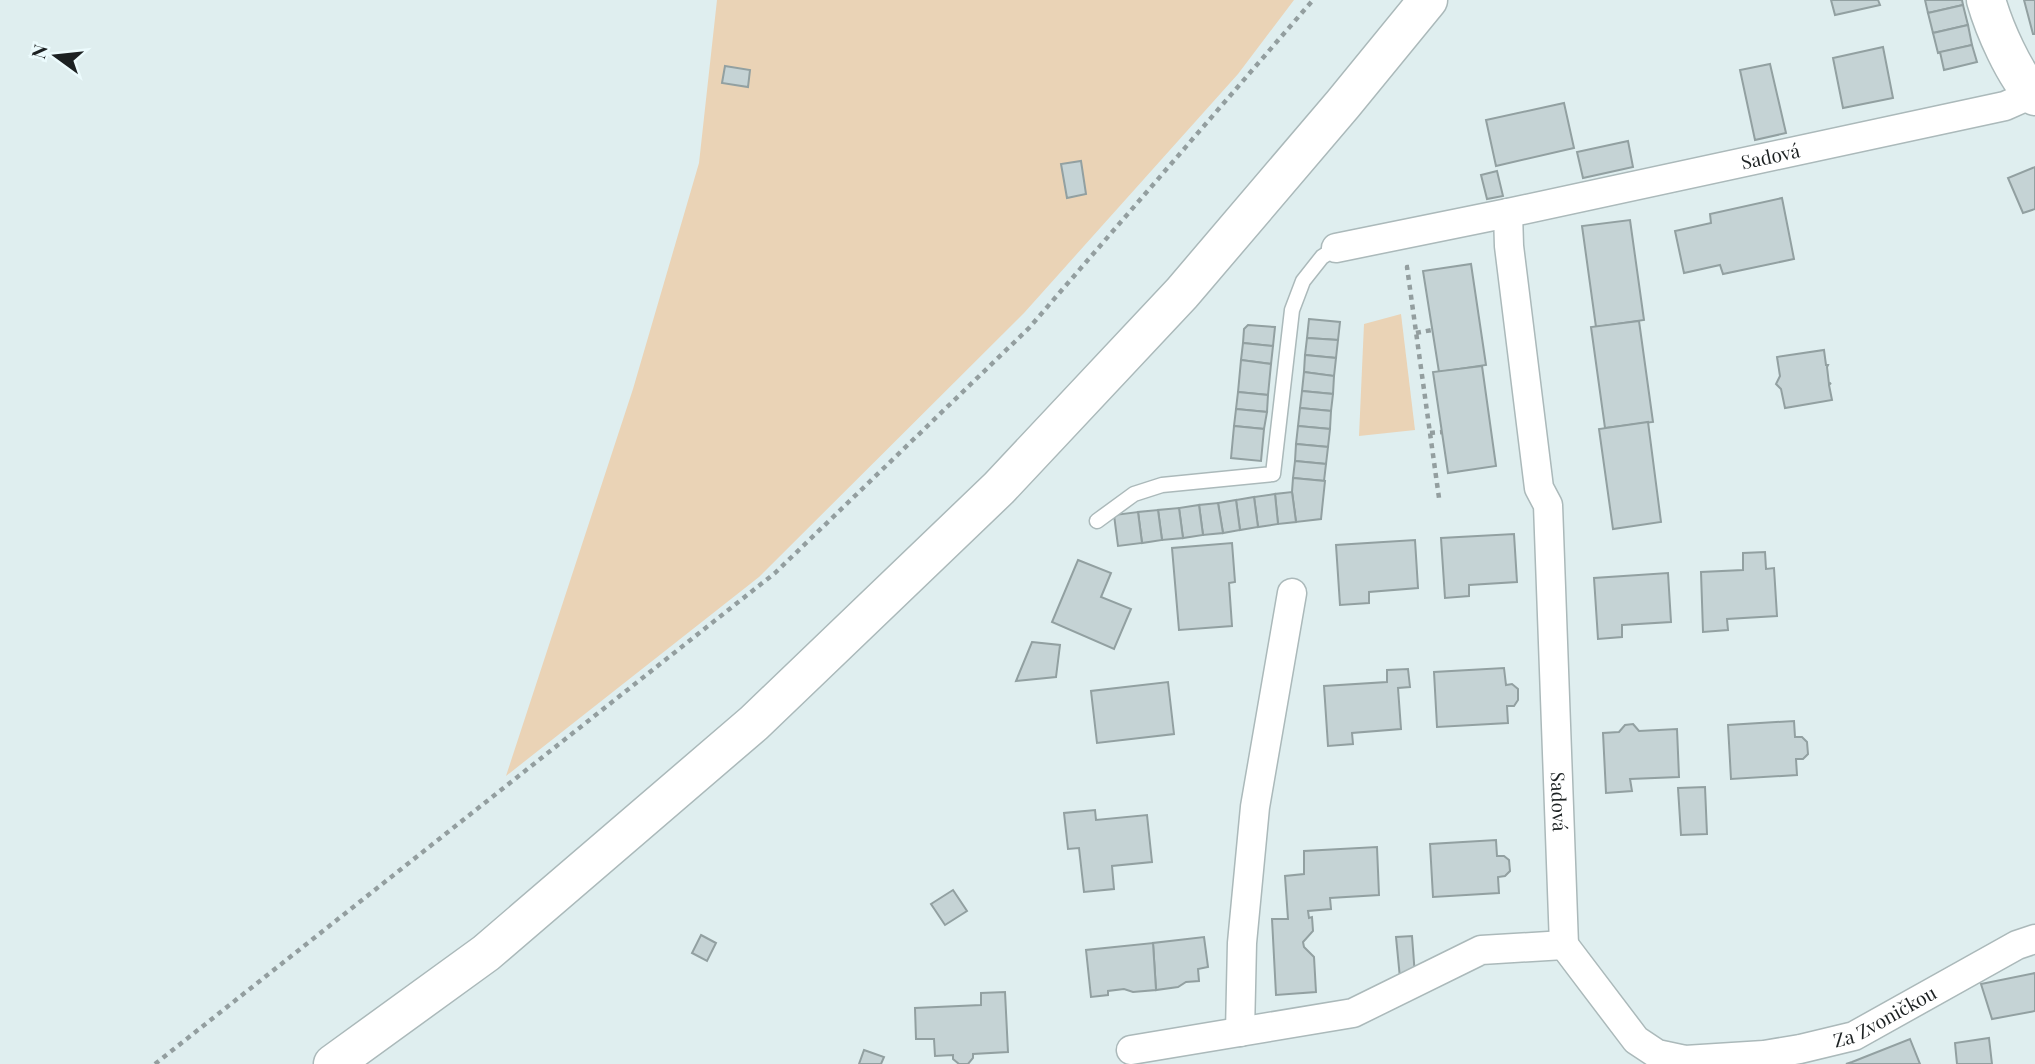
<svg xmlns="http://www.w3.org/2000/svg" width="2035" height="1064" font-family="'Playfair Display',serif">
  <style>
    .green { fill: #ead3b6 }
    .building { fill: #c5d3d5; stroke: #92a0a1; stroke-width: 2 }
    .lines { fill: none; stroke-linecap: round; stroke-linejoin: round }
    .service-casing { stroke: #abb9ba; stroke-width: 17 }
    .minor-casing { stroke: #abb9ba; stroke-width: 31 }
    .secondary-casing { stroke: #abb9ba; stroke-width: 41 }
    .primary-casing { stroke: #abb9ba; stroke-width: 41 }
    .path { stroke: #939e9f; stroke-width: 4.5; stroke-dasharray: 5 5; stroke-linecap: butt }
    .service { stroke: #fff; stroke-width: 14 }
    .minor { stroke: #fff; stroke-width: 28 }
    .secondary { stroke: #fff; stroke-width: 38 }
    .primary { stroke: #fff; stroke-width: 38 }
    .labels { text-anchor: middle; stroke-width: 7; stroke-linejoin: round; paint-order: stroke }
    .street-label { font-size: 19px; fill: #1c2122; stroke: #ecfbfd }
  </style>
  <rect width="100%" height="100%" fill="#dfeeef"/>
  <g class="green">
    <polygon points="717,0 1294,0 1238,74 1024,313 759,577 506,776 633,389 699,163"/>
    <polygon points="1401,314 1415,430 1359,436 1364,324"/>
  </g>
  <g class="building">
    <polygon points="1831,0 1878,0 1880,5 1835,15"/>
    <polygon points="1925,0 1962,0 1963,5 1928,13"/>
    <polygon points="2024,0 2035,0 2035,34 2033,34"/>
    <polygon points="1963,5 1968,25 1933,33 1928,13"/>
    <polygon points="1968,25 1972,45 1938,53 1933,33"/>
    <polygon points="1972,45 1977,62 1944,70 1940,52"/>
    <polygon points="1883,47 1893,98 1843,108 1833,58"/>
    <polygon points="1770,64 1786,133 1755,140 1740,70"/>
    <polygon points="725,66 750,70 748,87 722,83"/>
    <polygon points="1564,103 1574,148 1496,166 1486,120"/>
    <polygon points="1628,141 1633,167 1583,178 1577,152"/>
    <polygon points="1081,161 1086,194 1067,198 1061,164"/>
    <polygon points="2035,167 2035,209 2023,213 2008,178"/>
    <polygon points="1497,171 1503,196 1487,199 1481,175"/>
    <polygon points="1782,198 1794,259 1723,274 1720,265 1684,273 1675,231 1711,223 1710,214"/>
    <polygon points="1630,220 1644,320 1596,327 1582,226"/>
    <polygon points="1471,264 1486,365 1439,372 1423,271"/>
    <polygon points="1309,319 1340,322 1338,340 1307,338"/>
    <polygon points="1639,321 1653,422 1605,428 1591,327"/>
    <polygon points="1248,325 1275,327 1273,346 1243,343 1244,329"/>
    <polygon points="1307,338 1338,340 1336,358 1305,355"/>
    <polygon points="1243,343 1273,346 1271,364 1241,360"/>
    <polygon points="1824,350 1826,365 1828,365 1827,367 1829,384 1831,383 1829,385 1832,400 1785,408 1781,389 1776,384 1780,376 1777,357"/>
    <polygon points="1305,355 1336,358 1334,376 1304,372"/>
    <polygon points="1241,360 1271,364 1268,395 1238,392"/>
    <polygon points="1482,366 1496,466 1448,473 1433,372"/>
    <polygon points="1304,372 1334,376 1333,394 1302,391"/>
    <polygon points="1302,391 1333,394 1331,411 1300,408"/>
    <polygon points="1238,392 1268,395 1267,412 1236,409"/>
    <polygon points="1300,408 1331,411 1330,429 1298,426"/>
    <polygon points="1236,409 1267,412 1264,429 1234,426"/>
    <polygon points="1648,422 1661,522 1613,529 1599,429"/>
    <polygon points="1234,426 1264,429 1261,461 1231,458"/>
    <polygon points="1298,426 1330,429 1328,447 1296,444"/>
    <polygon points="1296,444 1328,447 1326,464 1295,461"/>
    <polygon points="1295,461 1326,464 1324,481 1293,478"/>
    <polygon points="1293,478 1325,481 1321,519 1296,522 1292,492"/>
    <polygon points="1292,492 1296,522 1278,524 1275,494"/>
    <polygon points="1275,494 1278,524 1258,527 1254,497"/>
    <polygon points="1254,497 1258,527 1240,530 1236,500"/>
    <polygon points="1236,500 1240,530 1223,533 1218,503"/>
    <polygon points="1218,503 1223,533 1203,535 1199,505"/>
    <polygon points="1199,505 1203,535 1183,538 1179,508"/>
    <polygon points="1179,508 1183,538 1162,540 1158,510"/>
    <polygon points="1158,510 1162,540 1142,543 1138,512"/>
    <polygon points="1138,512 1142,543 1118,546 1114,515"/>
    <polygon points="1514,534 1517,582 1469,585 1469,596 1445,598 1441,538"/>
    <polygon points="1415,540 1418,588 1369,592 1369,603 1340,605 1336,545"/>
    <polygon points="1232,543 1235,582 1229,583 1232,626 1179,630 1172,548"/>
    <polygon points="1765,552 1766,569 1774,568 1777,616 1727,619 1728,630 1703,632 1701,572 1743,570 1743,553"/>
    <polygon points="1078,560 1111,573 1101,597 1131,609 1114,649 1052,622"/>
    <polygon points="1668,573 1671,622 1622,625 1622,637 1598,639 1594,578"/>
    <polygon points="1032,642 1060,645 1056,677 1016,681"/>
    <polygon points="1504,668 1506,685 1512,684 1518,689 1518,700 1514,706 1507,706 1508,723 1437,727 1434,672"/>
    <polygon points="1408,669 1410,687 1398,688 1401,729 1352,733 1353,744 1328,746 1324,686 1387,682 1387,670"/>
    <polygon points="1168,682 1174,734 1097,743 1091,691"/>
    <polygon points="1794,721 1795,737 1802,737 1807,742 1808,754 1803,759 1796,759 1797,775 1731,779 1728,725"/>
    <polygon points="1633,724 1639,731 1677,729 1679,777 1630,779 1632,791 1606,793 1603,733 1619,732 1625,725"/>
    <polygon points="1705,787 1707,834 1681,835 1678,788"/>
    <polygon points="1095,810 1096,820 1147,815 1152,862 1112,866 1114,889 1084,892 1079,848 1068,849 1064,813"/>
    <polygon points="1496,840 1497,856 1504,856 1509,860 1510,871 1505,876 1498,877 1499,893 1433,897 1430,844"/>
    <polygon points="1377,847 1379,895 1330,898 1331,909 1308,911 1309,918 1312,917 1313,931 1303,942 1304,947 1314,957 1316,992 1276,995 1272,919 1288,919 1285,876 1304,874 1304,851"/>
    <polygon points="953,890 967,911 945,925 931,904"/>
    <polygon points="701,935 716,943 707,961 692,953"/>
    <polygon points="1412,936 1415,976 1400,978 1396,937"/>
    <polygon points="1204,937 1208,967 1198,969 1199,981 1186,982 1178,987 1156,990 1153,943"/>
    <polygon points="1153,943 1156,990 1133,992 1124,989 1108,991 1108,995 1091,997 1086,950"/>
    <polygon points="2035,973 2035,1011 1992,1019 1981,984"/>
    <polygon points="1005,992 1008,1052 973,1054 973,1058 968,1064 959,1064 953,1059 953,1055 935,1056 934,1039 916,1039 915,1008 981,1005 981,993"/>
    <polygon points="1989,1038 1992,1064 1957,1064 1955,1043"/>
    <polygon points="1910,1039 1920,1064 1846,1064 1852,1062"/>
    <polygon points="864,1050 884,1057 881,1064 859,1064"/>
  </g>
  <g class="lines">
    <defs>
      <polyline id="service" points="1097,521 1134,494 1162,485 1273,474 1292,310 1303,281 1322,257 1336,248"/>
      <g id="minor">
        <path id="s1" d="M1508,213L1509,246L1539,488L1548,505L1564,945"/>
        <path id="s2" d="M1336,248L1508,213L2005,106L2032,94"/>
        <path id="s3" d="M1564,945L1636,1040L1657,1054L1685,1060L1764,1055L1800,1049L1854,1036L2017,945L2035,939"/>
        <polyline points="1240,1032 1242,943 1255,807 1292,593"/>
        <polyline points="1131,1050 1353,1013 1481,950 1564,945"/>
      </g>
      <polyline id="secondary" points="333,1064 486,953 754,723 999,488 1182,293 1343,104 1428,0"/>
      <path id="primary" d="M1986,0C1994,28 2014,75 2035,96"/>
    </defs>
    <use href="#service" class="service-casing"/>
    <use href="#minor" class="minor-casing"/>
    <use href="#secondary" class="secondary-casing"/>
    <use href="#primary" class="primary-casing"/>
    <g class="path">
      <polyline points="1409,267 1407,267 1439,498"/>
      <polyline points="1416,333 1432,330"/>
      <polyline points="1430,433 1442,432"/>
      <polyline points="155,1064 775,573 1029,328 1313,0"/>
    </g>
    <use href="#service" class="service"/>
    <use href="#minor" class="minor"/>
    <use href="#secondary" class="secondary"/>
    <use href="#primary" class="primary"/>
  </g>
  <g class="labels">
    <g class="street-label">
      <text dy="7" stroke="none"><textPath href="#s2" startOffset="444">Sadová</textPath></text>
      <text dy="7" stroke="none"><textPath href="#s1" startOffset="593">Sadová</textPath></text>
      <text dy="7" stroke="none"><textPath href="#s3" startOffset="380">Za Zvoničkou</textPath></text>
    </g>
  </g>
  <g transform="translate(56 56) rotate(285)" stroke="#ecfbfd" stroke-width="5" paint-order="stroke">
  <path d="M0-5L12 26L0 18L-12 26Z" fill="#1c2122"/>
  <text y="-10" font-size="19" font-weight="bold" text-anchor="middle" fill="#1c2122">N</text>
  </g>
</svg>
